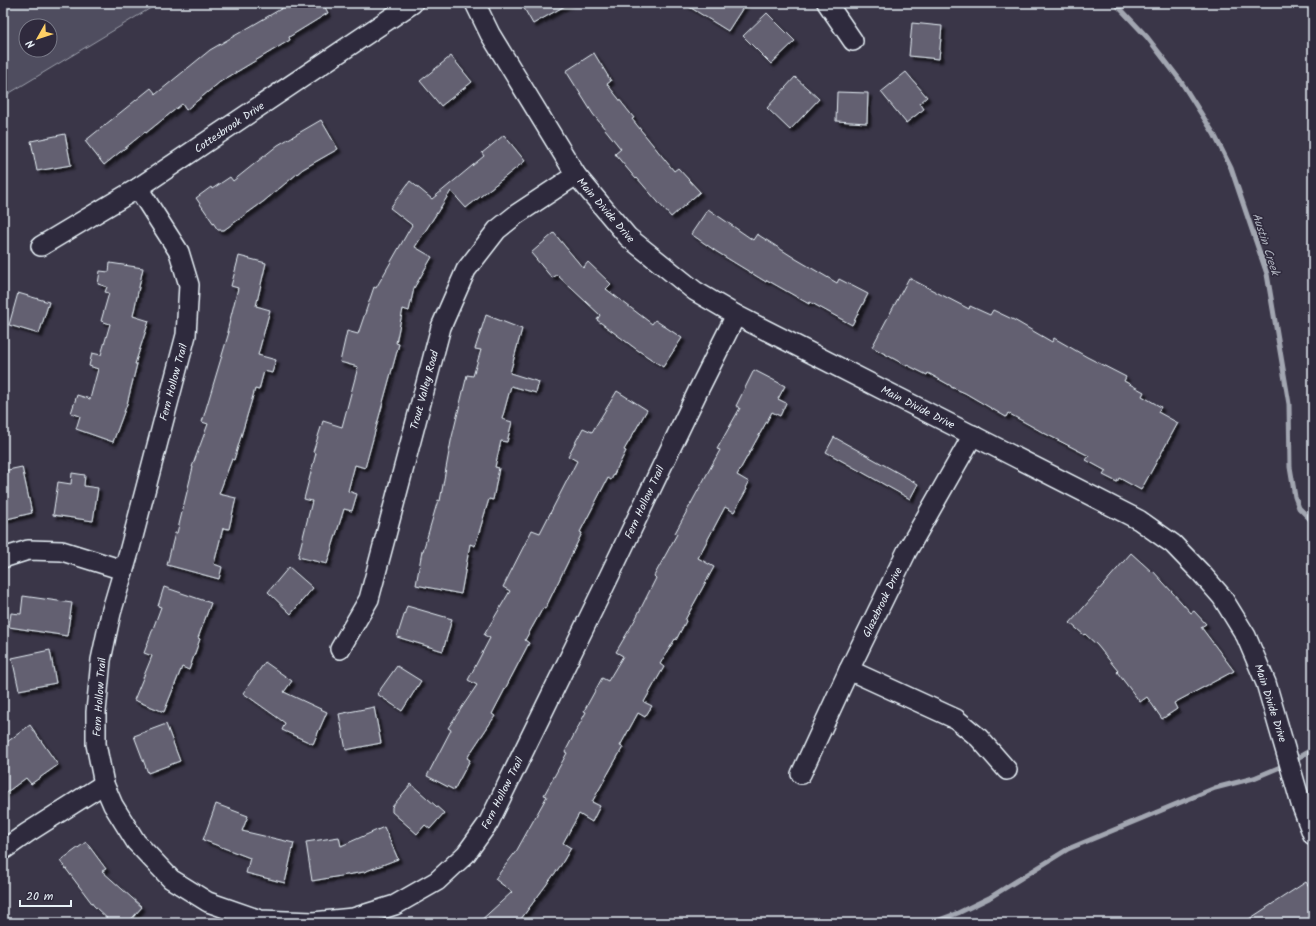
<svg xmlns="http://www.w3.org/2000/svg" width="1316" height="926" font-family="Kalam,sans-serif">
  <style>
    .green { fill: #504e5f; stroke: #9ca0ac; fill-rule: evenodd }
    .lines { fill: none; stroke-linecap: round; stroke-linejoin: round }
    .stream { stroke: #a2a6b1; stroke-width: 5 }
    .building { fill: #636171; stroke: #e8f1f8; filter: url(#shadow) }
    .minor-casing { stroke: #e8f1f8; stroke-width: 22 }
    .minor { stroke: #2f2a3d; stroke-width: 19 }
    .labels { text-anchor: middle; stroke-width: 3; stroke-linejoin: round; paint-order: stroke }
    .street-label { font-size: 11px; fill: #e8f1f8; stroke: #2f2a3d }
    .water-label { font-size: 12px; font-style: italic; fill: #aeb2bd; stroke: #2f2a3d }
  </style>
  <defs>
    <filter id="shadow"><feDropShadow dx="3.5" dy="3.5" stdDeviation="1" flood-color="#0009"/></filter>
  </defs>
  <rect width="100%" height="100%" fill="#3a3648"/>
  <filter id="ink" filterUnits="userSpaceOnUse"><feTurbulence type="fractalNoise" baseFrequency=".025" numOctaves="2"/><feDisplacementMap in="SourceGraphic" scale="8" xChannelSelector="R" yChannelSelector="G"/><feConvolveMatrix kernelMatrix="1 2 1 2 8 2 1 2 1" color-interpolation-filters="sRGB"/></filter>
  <g filter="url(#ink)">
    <path class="green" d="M3,3H159L3,97ZM26,26H50V50H26Z"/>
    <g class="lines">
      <g class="stream">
        <polyline points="1115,3 1147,37 1180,80 1214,134 1231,168 1267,274 1289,404 1290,467 1295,497 1299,508 1313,522"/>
        <polyline points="1292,761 1313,749"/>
        <polyline points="931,923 958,913 989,898 1068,849 1215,788 1254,778 1285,765"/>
      </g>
    </g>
    <g class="building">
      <polygon points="291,3 323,3 328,13 289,37 290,40 220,82 186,110 182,104 146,133 145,132 104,165 85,141 151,88 156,94 210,50"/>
      <polygon points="521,3 570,3 533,24"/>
      <polygon points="683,3 746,3 728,31"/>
      <polygon points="767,13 795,41 771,64 743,36"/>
      <polygon points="912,23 942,26 939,59 909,56"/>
      <polygon points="594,53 611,81 607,84 634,118 632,119 674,171 678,168 700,192 671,217 637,178 636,179 615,154 621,149 593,114 566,71"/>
      <polygon points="451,56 472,82 441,106 420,81"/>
      <polygon points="906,72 927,97 920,103 924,109 906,123 881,92"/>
      <polygon points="795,77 819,99 790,130 767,108"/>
      <polygon points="837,92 868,93 867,123 836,121"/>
      <polygon points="321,120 338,149 303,169 263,202 224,230 218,230 196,198 211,187 212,189 230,177 233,181 278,145"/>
      <polygon points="65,134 71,165 37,171 31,141"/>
      <polygon points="504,135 525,161 466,208 451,191 415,247 432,257 414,288 409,311 403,309 396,343 399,344 365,468 355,465 348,491 357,494 352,511 344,509 327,564 298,557 312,501 304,499 316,453 313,452 323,421 342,427 358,367 340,362 347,331 358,334 374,287 376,288 412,225 390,208 410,181 432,199 484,156 482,153"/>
      <polygon points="708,209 753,240 757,234 796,259 837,283 839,279 868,294 852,325 810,302 809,304 767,280 766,282 717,252 691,234"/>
      <polygon points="554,233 583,268 588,262 611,284 606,289 652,324 655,320 682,338 663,367 636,349 597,320 600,315 557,275 552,278 531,253"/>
      <polygon points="239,256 266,263 256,306 270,310 258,355 276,360 272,373 264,371 259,390 255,389 234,460 232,459 219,494 236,498 229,529 223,528 214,564 222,567 219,579 167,565 175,533 177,533 193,467 192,467 208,424 202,422 229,332 227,332 238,288 231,286"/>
      <polygon points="110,263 143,268 133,316 149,321 135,364 137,364 127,404 113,442 76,429 80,416 71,413 77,395 90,399 98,369 89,366 92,353 101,355 110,324 101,321 109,293 105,292 107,287 98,284 100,271 109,272"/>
      <polygon points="909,278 969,309 970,306 990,315 993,310 1014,320 1052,342 1054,338 1087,357 1126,377 1124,381 1144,392 1142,396 1161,407 1158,412 1178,423 1141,490 1119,478 1117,482 1103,475 1106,471 1086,460 1089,456 1042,432 1008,413 1006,417 965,393 951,387 951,386 928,373 927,375 907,365 907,366 872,347"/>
      <polygon points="18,293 49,302 39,334 9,325"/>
      <polygon points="486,315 522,329 510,373 539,382 536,393 511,386 502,419 512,422 507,442 501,441 495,467 499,468 493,500 489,499 475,546 470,544 461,594 416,585 422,551 423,551 438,500 440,501 451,441 467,375 473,376 481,350 475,349"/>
      <polygon points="754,370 785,386 778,399 786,403 780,416 772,412 737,475 749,482 746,488 747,489 734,512 725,507 698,558 714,567 685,620 686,621 676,640 675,639 660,664 664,667 644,702 652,706 645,717 638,713 620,746 623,747 592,802 600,806 592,822 579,814 563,843 571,848 561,865 518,923 478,923 512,892 495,879 517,850 547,796 544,795 567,753 565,752 586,712 584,711 602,678 608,681 623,656 616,652 636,618 656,578 654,576 677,534 675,533 720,450 717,449 740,408 736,406"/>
      <polygon points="617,391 647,410 624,450 626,451 611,480 608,478 580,532 582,533 545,609 543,608 525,640 529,643 492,714 495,716 467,758 470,760 454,790 427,776 451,730 448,728 477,685 468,680 490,638 484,635 510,591 503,587 532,530 540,533 577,461 568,456 583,428 592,432"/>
      <polygon points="834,437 918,484 910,499 826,452"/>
      <polygon points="22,467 32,513 3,520 3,471"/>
      <polygon points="72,473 85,475 84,486 98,488 93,521 53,515 58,482 71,484"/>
      <polygon points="1131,553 1152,572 1153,571 1191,613 1194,611 1206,624 1201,627 1234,671 1174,703 1177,709 1162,719 1147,697 1140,702 1117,672 1118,671 1097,645 1085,634 1084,635 1070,623"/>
      <polygon points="289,567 313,588 291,614 268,592"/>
      <polygon points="164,587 211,603 198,638 200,639 189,670 182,667 164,712 134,700 152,656 144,653 161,607 158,606"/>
      <polygon points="23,596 72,603 67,636 9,627 11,613 21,614"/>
      <polygon points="407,606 452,619 443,651 397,637"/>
      <polygon points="50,650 56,683 19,690 12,658"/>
      <polygon points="265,662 292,681 284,692 327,712 313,744 282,730 285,723 243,693"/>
      <polygon points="397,666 421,681 402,711 377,694"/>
      <polygon points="374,707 381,743 346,750 339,714"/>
      <polygon points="166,724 180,761 148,773 134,736"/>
      <polygon points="30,725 58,765 31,784 26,778 3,795 3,745"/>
      <polygon points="411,784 444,813 430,829 425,825 417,834 392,812 392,807"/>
      <polygon points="216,804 248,816 242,831 294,843 285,883 246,873 250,858 203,840"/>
      <polygon points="384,827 398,859 364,872 312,881 306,842 339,837 341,846"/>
      <polygon points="86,842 106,869 102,871 142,907 128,923 112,923 94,906 60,861"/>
      <polygon points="1306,882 1313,892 1313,923 1243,923"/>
    </g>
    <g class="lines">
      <defs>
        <g id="minor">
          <polyline points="475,3 490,34 576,175 628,237 695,291 736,315 1139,520 1173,544 1201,573 1222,597 1246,636 1266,683 1301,804 1313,835"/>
          <polyline points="827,3 853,41"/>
          <polyline points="138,188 179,252 189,285 186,335 129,552 111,613 101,660 96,712 96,744 104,784 113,805 136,842 171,879 208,902 260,920 313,922 353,918 395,905 437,881 466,854 489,822 604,587 698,391 736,315"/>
          <polyline points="41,246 138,188 413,3"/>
          <polyline points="3,558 28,550 62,551 123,570"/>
          <polyline points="340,649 369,599 441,327 466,270 497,230 517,214 576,175"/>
          <polyline points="849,670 956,719 979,738 1007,770"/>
          <polyline points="801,774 849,670 907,551 973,435"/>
          <polyline points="3,850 27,833 104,784"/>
        </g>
      </defs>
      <use href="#minor" class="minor-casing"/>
      <use href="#minor" class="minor"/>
    </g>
  </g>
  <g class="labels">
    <g class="street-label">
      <text transform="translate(229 127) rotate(-34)" y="4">Cottesbrook Drive</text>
      <text transform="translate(606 210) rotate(49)" y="4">Main Divide Drive</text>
      <text transform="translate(173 382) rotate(-75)" y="4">Fern Hollow Trail</text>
      <text transform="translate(424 390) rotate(-75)" y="4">Trout Valley Road</text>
      <text transform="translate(918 407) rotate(27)" y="4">Main Divide Drive</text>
      <text transform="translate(644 502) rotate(-65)" y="4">Fern Hollow Trail</text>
      <text transform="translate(882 602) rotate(-64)" y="4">Glazebrook Drive</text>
      <text transform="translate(99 697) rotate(-86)" y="4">Fern Hollow Trail</text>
      <text transform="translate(1271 703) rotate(72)" y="4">Main Divide Drive</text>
      <text transform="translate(502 793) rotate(-63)" y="4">Fern Hollow Trail</text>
    </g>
    <g class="water-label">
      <text transform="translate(1266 244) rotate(72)" y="4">Austin Creek</text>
    </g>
  </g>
  <rect width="1316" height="926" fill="none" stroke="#2f2a3d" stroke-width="16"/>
  <rect x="8" y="8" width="1300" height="910" fill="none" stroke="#e8f1f8" stroke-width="1.5" filter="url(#ink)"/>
  <g transform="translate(38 38) rotate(231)"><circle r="19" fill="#2f2a3d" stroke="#797a88"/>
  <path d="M0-3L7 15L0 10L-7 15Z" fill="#ffd166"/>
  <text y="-6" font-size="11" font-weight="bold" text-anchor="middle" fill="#e8f1f8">N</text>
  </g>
  <path d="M20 900v6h51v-6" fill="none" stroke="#e8f1f8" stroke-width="2"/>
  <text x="26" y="900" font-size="12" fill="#e8f1f8" stroke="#2f2a3d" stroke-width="3" paint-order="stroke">20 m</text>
</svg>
